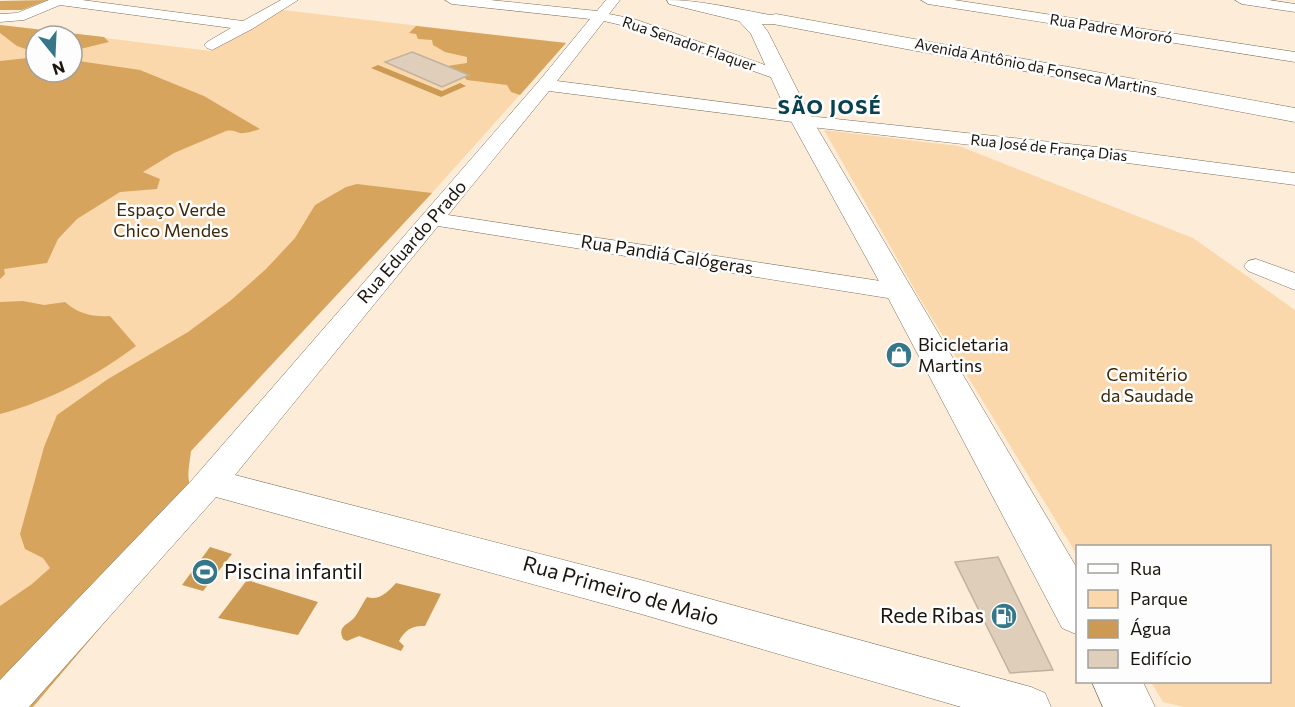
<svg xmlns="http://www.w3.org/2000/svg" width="1295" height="707" font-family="Commissioner,sans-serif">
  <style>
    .green { fill: #fbd8ab; fill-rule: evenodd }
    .forest { fill: #d7a45d }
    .water { fill: #cc9a53 }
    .building { fill: #deceba; stroke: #c1b29e; stroke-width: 1.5 }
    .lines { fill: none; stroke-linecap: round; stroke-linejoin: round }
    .minor-casing { stroke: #7a6c5a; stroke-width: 1 }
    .tertiary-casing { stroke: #7a6c5a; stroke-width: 1 }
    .minor { fill: #fff; fill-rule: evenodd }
    .tertiary { fill: #fff; fill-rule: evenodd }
    .labels { text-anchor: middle; stroke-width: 5; stroke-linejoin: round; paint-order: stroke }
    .far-street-label { font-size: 15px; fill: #1a150d; stroke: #fdfdfd }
    .park-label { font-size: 18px; fill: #3d2909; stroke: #fdfdfd }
    .street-label { font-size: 18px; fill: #1a150d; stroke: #fdfdfd }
    .poi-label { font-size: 18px; fill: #1a150d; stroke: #fdfdfd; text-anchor: start }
    .far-district-label { font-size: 20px; font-weight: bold; letter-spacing: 1.5px; fill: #084250; stroke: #fdfdfd }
    .near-poi-label { font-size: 21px; fill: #1a150d; stroke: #fdfdfd; text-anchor: start }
    .near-street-label { font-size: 21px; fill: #1a150d; stroke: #fdfdfd }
  </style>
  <rect width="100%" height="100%" fill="#fdedd8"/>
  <g class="green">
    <path d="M283,10L566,43L432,193L191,451L187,481L197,497L33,707H0V25L210,51ZM36,36H72V72H36Z"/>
    <polygon points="824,130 959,146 1193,238 1295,310 1295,707 1184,707 1163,702 1151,682 1270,682 1270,546 1078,546 1077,555 919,297"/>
  </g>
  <g class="forest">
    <polygon points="47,0 22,10 0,10 0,1"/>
    <polygon points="0,25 104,37 109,42 72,51 72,36 36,36 36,52 34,52 17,46 0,33"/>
    <polygon points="416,26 566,43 520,95 511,92 507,85 467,80 464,77 468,75 447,66 467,63 467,57 445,52 433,45 432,40 418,39 416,34 409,33"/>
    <path d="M36,57V72H72V60L140,70L204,96L260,129C254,131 246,134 240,133C234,131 233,130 226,131L174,153L143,172L160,179L157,189L120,192L77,219L58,239L47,263L4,269L5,274L0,279V61Z"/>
    <path d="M357,184L432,193L191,451C188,475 183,488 206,503L33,707H0V606L32,584L50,568L43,558L25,549L20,534L44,447L57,415L108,379L188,332L230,301L266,269L295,238L315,205L346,187Z"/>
    <path d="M23,301L44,305L65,302C79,314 92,317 110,316L136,346C96,376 49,401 0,414V302Z"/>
  </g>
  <g class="water">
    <polygon points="378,65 442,91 460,83 466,86 441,97 371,68"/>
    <polygon points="210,547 232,554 203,591 182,585"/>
    <polygon points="247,580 318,602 298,635 218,618"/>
    <path d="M396,583L441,594L425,626C412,625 405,630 399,641L404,646L401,651L359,636L347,641L343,639C338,627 345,626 353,619C358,614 362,604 367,597C379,601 388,592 396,583Z"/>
  </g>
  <g class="building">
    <polygon points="412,52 447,66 469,75 442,87 385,62"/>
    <polygon points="998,557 1053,670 1010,673 955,562"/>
  </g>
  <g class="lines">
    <defs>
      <g id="minor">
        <polygon points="49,0 82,0 243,21 281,0 298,0 252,29 212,50 207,48 204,45 207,42 231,28 60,5 24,20 0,22 0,14 17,13"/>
        <polygon points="445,0 490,0 597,11 606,0 620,0 609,14 634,19 788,73 790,76 788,79 776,79 625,26 604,21 557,81 800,112 808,116 1097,147 1295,173 1295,185 1097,159 802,126 793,122 549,91 448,215 900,284 909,286 912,292 909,298 900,300 438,226 235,475 641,580 1031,687 1045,693 1051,707 961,707 641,614 216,497 29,707 0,707 0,680 192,480 539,81 590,19 452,4"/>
        <polygon points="921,0 954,0 1295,52 1295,62 928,4"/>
        <polygon points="1235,0 1269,0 1295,4 1295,12 1242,4"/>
        <polygon points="1256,259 1295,273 1295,290 1248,271 1244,266 1248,261"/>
      </g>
      <g id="tertiary">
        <path d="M667,0C700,0 737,9 770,15L776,14L1295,108V122L773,24H762L768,32L813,121L1078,570V635L1062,628L885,292L791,121L751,34L739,21L669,4Z"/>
        <polygon points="1092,682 1143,682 1155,707 1103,707"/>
      </g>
    </defs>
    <use href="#minor" class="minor-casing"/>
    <use href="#tertiary" class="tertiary-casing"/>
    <use href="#minor" class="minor"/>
    <use href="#tertiary" class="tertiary"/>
  </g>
  <defs>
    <symbol id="shop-disc" viewBox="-11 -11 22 22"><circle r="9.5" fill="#357689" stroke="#fdfdfd"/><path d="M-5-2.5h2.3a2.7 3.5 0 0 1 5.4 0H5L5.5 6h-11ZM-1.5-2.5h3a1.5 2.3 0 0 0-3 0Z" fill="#fff"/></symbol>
    <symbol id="stadium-disc" viewBox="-11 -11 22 22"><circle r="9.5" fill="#357689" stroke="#fdfdfd"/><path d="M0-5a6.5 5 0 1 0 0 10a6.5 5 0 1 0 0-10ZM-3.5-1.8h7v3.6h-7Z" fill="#fff"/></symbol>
    <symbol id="fuel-disc" viewBox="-11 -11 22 22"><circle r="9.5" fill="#357689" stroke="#fdfdfd"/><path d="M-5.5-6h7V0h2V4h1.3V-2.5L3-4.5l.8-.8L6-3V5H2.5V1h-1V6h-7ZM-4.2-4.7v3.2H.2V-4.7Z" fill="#fff"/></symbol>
  </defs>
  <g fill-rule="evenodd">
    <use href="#shop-disc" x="884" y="340" width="30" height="30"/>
    <use href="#stadium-disc" x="190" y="557" width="30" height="30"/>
    <use href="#fuel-disc" x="989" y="601" width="30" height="30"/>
  </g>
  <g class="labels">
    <g class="far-street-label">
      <text transform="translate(1111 29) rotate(9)" y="5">Rua Padre Mororó</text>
      <text transform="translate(689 44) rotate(19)" y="5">Rua Senador Flaquer</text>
      <text transform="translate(1036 67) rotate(11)" y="5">Avenida Antônio da Fonseca Martins</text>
      <text transform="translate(1049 148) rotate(6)" y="5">Rua José de França Dias</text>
    </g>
    <g class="park-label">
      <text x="171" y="216">Espaço Verde<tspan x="171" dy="21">Chico Mendes</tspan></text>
      <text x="1147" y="381">Cemitério<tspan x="1147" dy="21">da Saudade</tspan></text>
    </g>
    <g class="street-label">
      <text transform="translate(412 242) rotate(-49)" y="6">Rua Eduardo Prado</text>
      <text transform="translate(667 255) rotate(9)" y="6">Rua Pandiá Calógeras</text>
    </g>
    <g class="poi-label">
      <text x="918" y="351">Bicicletaria<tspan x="918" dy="21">Martins</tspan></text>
    </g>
    <g class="far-district-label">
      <text x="830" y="114">SÃO JOSÉ</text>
    </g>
    <g class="near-poi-label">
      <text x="224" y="579">Piscina infantil</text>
      <text x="984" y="623" text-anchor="end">Rede Ribas</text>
    </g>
    <g class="near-street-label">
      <text transform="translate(621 591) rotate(16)" y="7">Rua Primeiro de Maio</text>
    </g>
  </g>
  <rect x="1076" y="545" width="195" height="138" fill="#fdfdfd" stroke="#a2a09d" stroke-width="1.5"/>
  <rect x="1088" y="564" width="30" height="9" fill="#ffffff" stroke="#a2a09d" stroke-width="1.5"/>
  <text x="1130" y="575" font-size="18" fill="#1a150d">Rua</text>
  <rect x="1088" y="590" width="30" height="18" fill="#fbd8ab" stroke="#a2a09d" stroke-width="1.5"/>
  <text x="1130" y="605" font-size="18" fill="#1a150d">Parque</text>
  <rect x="1088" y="620" width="30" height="18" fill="#cc9a53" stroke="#a2a09d" stroke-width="1.5"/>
  <text x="1130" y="635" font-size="18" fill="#1a150d">Água</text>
  <rect x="1088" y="650" width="30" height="18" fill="#deceba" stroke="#a2a09d" stroke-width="1.5"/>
  <text x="1130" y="665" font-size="18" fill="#1a150d">Edifício</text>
  <g transform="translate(54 54) rotate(162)"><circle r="28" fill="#fdfdfd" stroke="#a2a09d" stroke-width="1.5"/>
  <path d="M0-4.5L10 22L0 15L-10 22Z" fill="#357689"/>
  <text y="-9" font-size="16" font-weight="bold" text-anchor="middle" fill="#1a150d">N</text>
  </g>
</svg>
